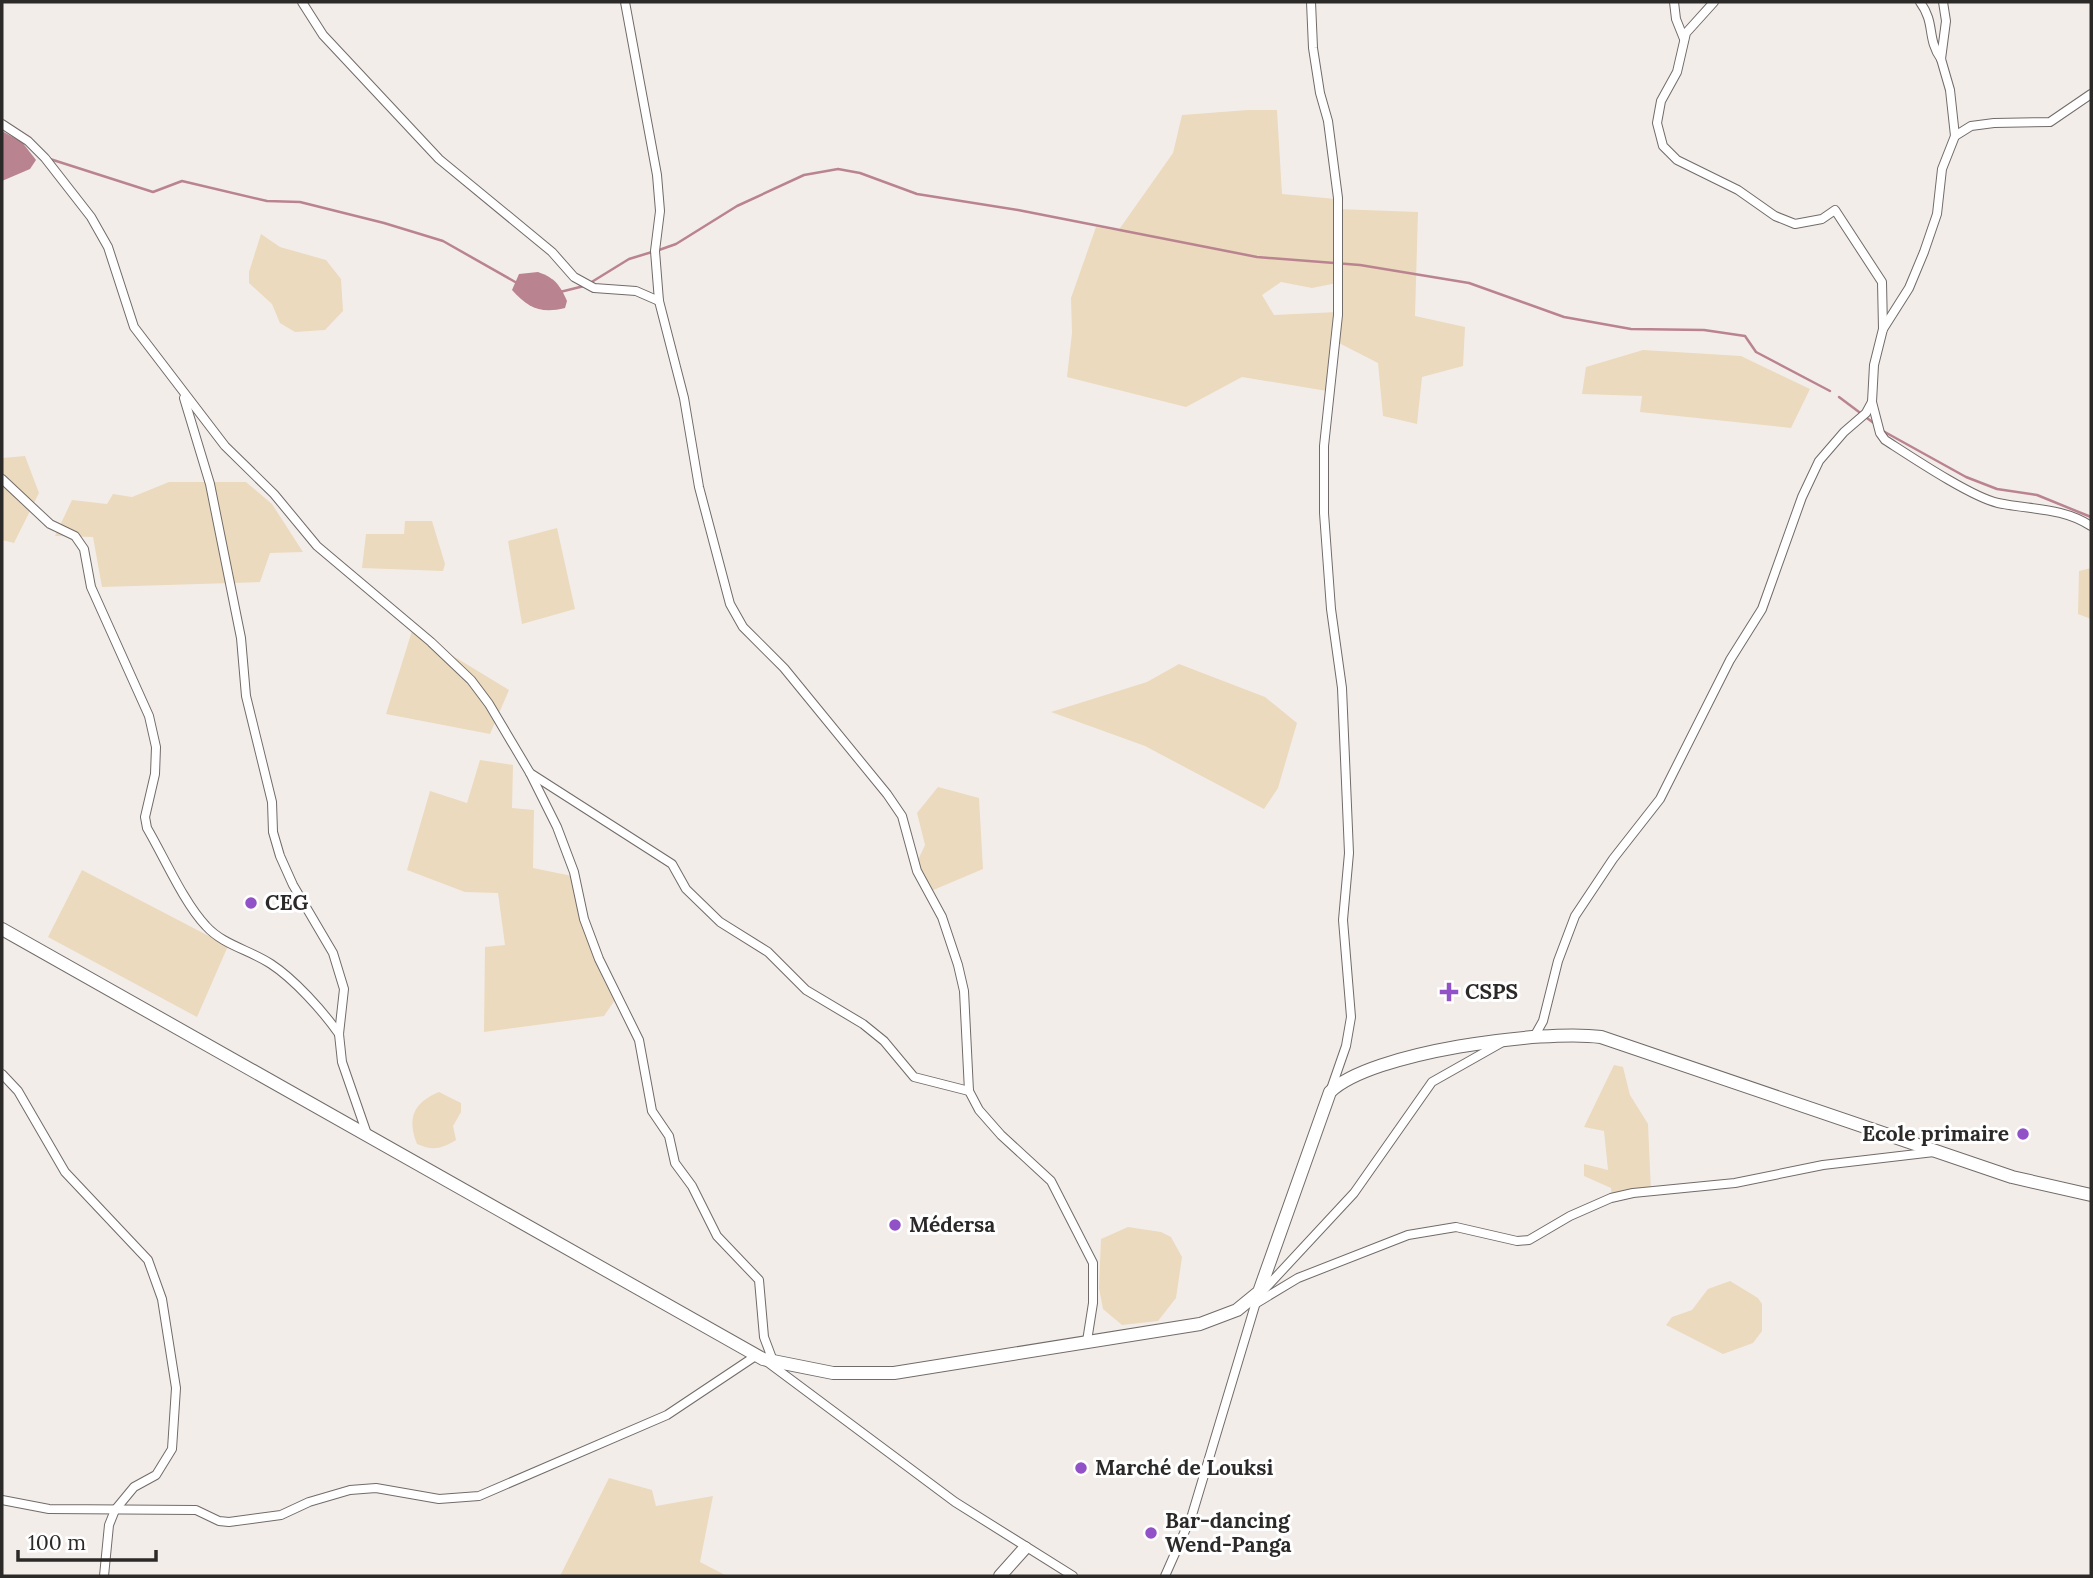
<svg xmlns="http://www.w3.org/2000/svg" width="2093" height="1578" font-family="Lora,serif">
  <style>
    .green { fill: #ebdabd; fill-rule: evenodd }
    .water { fill: #ba8390 }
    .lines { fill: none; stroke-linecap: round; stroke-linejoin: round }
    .stream { stroke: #ba8390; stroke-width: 2.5 }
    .street-casing { stroke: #716b69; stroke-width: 10 }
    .secondary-casing { stroke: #716b69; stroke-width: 14 }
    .street { stroke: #fff; stroke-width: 8 }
    .secondary { stroke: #fff; stroke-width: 12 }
    .poi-dot { fill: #9151c7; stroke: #fff; stroke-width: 2.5 }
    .labels { text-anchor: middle; stroke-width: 6; stroke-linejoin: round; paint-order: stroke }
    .poi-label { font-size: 21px; font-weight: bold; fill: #2c2a29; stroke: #fff; text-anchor: start }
  </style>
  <rect width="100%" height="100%" fill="#f3edea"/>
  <g class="green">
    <path d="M1248,110H1277L1282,194L1336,199L1337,209L1418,212L1415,316L1465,327L1463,366L1422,377L1417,424L1383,416L1378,363L1333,340L1327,391L1242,377L1186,407L1067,377L1072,333L1071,298L1096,227L1118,231L1173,153L1182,115ZM1281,282L1312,288L1337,283V312L1274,315L1262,295Z"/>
    <polygon points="261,234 280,247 326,260 341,279 343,311 325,330 295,332 280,323 272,304 249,283 249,272"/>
    <polygon points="1643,350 1741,356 1810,389 1791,428 1640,412 1642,396 1582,394 1586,367"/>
    <polygon points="25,456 39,493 14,543 2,540 2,458"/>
    <polygon points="169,482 246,482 272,504 303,552 270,553 260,582 102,587 93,537 55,536 72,500 107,504 113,494 132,497"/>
    <polygon points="405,521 432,521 445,564 443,571 362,568 366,534 404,534"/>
    <polygon points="557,528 575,609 522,624 508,541"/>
    <polygon points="2091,568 2091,619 2078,614 2079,571"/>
    <polygon points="412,631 509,690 490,734 386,714"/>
    <polygon points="1179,664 1265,697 1297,723 1278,788 1264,809 1145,746 1051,712 1147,682"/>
    <path d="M480,760L513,765L512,808L534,810L533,868L572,876C579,894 588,913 593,933C598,958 596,978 617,997L604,1016L484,1032L485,947L505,945L498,893L465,892L407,870L430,791L467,803Z"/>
    <polygon points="938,787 979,798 983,869 931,891 920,872 918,860 925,845 917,813"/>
    <polygon points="82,870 228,946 197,1017 48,937"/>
    <polygon points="1614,1065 1623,1067 1630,1095 1648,1124 1651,1191 1612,1198 1611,1188 1584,1176 1584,1164 1608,1170 1604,1131 1584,1127"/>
    <path d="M439,1092L461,1103V1112L453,1126L456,1140C441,1149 433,1151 417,1144C407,1118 413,1103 439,1092Z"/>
    <polygon points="1128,1227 1161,1232 1171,1237 1182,1257 1176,1298 1158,1321 1122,1325 1103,1309 1099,1288 1101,1239"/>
    <polygon points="1730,1281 1758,1298 1762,1304 1762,1331 1753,1343 1723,1354 1666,1325 1672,1317 1692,1310 1708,1289"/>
    <polygon points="609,1478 652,1490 656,1506 713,1496 700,1562 727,1576 560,1576"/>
  </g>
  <g class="water">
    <polygon points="2,131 22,142 36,160 30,169 2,181"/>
    <path d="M538,272C555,278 560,285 567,301L565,308C541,314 528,308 512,290L519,274Z"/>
  </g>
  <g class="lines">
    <g class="stream">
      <polyline points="50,159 153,192 182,181 267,201 300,202 384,223 443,241 517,283"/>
      <polyline points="659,250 676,244 737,206 804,175 838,169 860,173 917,194 1018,210 1257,257 1360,265 1469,283 1564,317 1631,329 1704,330 1745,336 1756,352 1830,391"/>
      <polyline points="590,283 629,259 652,252"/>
      <polyline points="560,292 584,286"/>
      <polyline points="1839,397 1875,424"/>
      <polyline points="1883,431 1966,477 1997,489 2037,495 2091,517"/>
    </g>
    <defs>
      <g id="street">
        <polyline points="302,2 323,35 439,159 552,252 574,277 594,288 636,291 659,301"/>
        <polyline points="625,2 657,175 660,211 655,251 659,301 684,398 699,487 730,604 743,627 784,668 887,794 902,816 917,871 942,917 958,965 964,991 969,1091 979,1110 1001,1135 1051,1181 1093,1263 1093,1303 1087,1341"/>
        <polyline points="1311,2 1313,48 1320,93 1328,121 1338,198 1338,315 1324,446 1324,513 1331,609 1342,688 1349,853 1343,920 1351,1017 1346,1046 1330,1092"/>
        <polyline points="1674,2 1676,19 1684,39"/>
        <polyline points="1714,2 1686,33 1677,72 1661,101 1657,123 1663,146 1677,160 1738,190 1775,216 1795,224 1822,219 1835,210 1882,282 1883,329"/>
        <path d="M1920,2C1936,24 1926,37 1941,59"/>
        <polyline points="1943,2 1946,21 1941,59 1950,90 1955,136"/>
        <polyline points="2,124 28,141 45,158 91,217 108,247 134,327 225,446 274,494 317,546 431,642 471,680 489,704 530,773 672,864 686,889 720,922 768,952 806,990 863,1024 884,1041 914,1077 969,1091"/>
        <polyline points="184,398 210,484 241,638 246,696 272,802 273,832 280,856 293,885 333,953 344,989 339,1034 342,1062 367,1134"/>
        <path d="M1872,402L1880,433L1885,440C1910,456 1971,497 1998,503C2030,510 2062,507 2091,526"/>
        <path d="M2,479L50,524L75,536L84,549L91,587L149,716L156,747L155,774L145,817L147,828C164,857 184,903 206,926C223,945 250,950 271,964C294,979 323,1011 339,1034"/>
        <polyline points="530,773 557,827 574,872 584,919 599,959 639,1040 652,1111 669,1136 675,1163 692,1186 717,1236 759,1280 764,1337 773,1361"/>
        <polyline points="1534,1037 1543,1021 1558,961 1575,916 1613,859 1660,799 1730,660 1762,609 1802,497 1819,461 1844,432 1866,413 1872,402 1874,365 1883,329 1909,288 1924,252 1937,214 1942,169 1955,136 1971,126 1994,123 2050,122 2091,94"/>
        <polyline points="2,1074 18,1091 65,1172 148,1260 162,1299 176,1388 172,1449 156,1475 134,1487 115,1510 109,1525 104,1576"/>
        <polyline points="1262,1292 1354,1193 1432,1082 1501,1043"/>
        <polyline points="1255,1304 1298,1278 1408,1235 1456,1227 1517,1241 1529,1240 1570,1216 1611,1198 1633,1193 1735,1183 1823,1165 1934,1152"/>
        <polyline points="766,1361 955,1502 1073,1576"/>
        <polyline points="2,1500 49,1509 196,1510 219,1521 229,1522 281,1515 309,1502 350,1490 376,1488 439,1499 479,1496 667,1415 757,1355"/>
        <polyline points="1165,1576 1192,1515 1256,1302"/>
      </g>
      <g id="secondary">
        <path d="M2,929L763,1359L833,1373H894L1200,1324L1237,1310L1259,1292L1330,1092C1370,1052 1544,1029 1601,1037L2012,1177L2091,1195"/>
        <polyline points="1000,1576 1025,1548"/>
      </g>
    </defs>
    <use href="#street" class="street-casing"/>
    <use href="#secondary" class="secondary-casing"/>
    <use href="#street" class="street"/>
    <use href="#secondary" class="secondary"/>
  </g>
  <g class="poi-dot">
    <circle cx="251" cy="903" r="7"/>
    <path d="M1445.5 981.5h7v7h7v7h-7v7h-7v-7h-7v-7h7z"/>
    <circle cx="2023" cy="1134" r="7"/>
    <circle cx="895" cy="1225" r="7"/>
    <circle cx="1081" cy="1468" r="7"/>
    <circle cx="1151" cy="1533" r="7"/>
  </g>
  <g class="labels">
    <g class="poi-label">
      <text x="265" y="910">CEG</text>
      <text x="1465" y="999">CSPS</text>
      <text x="2009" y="1141" text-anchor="end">Ecole primaire</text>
      <text x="909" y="1232">Médersa</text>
      <text x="1095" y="1475">Marché de Louksi</text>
      <text x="1165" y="1528">Bar-dancing<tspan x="1165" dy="24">Wend-Panga</tspan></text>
    </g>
  </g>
  <rect width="2093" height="1578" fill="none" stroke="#2c2a29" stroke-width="7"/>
  <path d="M18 1550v10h138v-10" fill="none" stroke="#2c2a29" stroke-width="3.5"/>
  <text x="28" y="1550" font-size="21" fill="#2c2a29" stroke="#ffffff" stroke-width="5" paint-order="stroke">100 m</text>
</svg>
